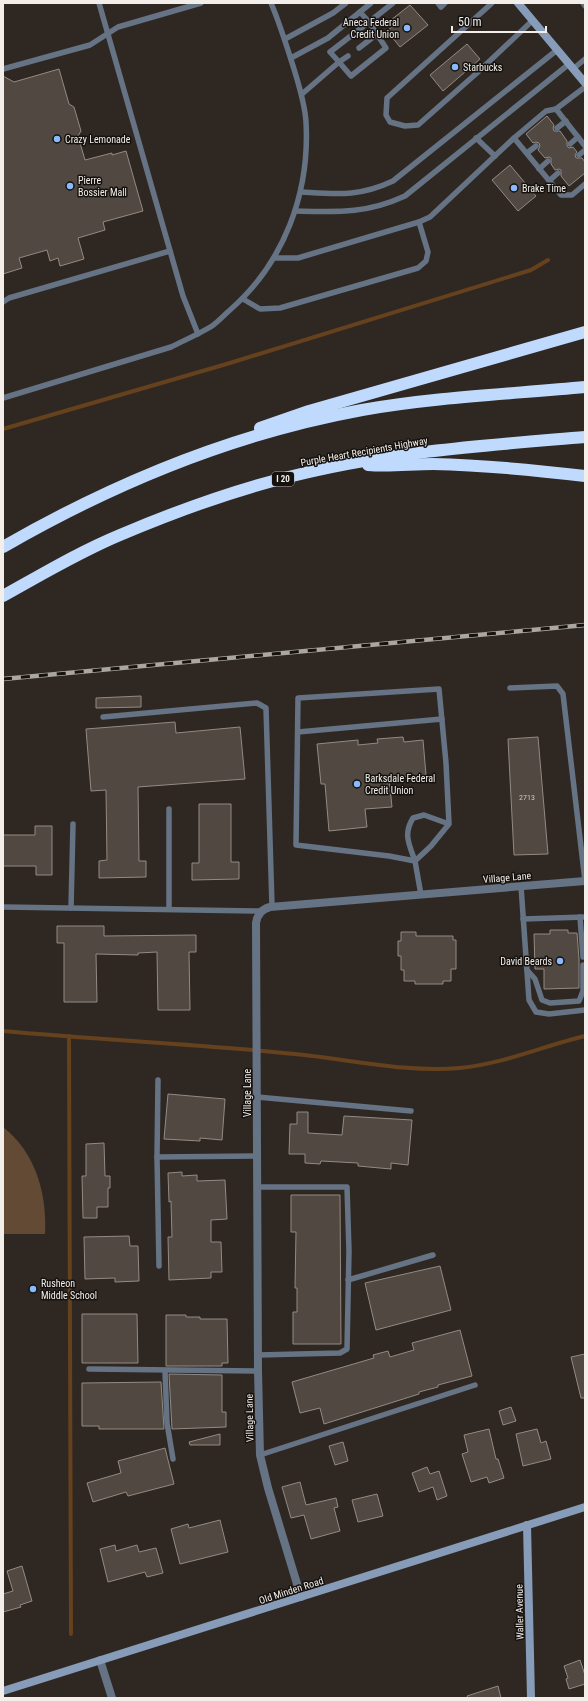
<svg xmlns="http://www.w3.org/2000/svg" width="588" height="1701" font-family="'Roboto Condensed',sans-serif">
  <style>
    .green { fill: #624a35 }
    .lines { fill: none; stroke-linecap: round; stroke-linejoin: round }
    .stream { stroke: #66411d; stroke-width: 4 }
    .building { fill: #504841; stroke: #938a83 }
    .lane { stroke: #657385; stroke-width: 5.5 }
    .street { stroke: #657385; stroke-width: 8 }
    .secondary { stroke: #879cb9; stroke-width: 8 }
    .highway { stroke: #bfdafd; stroke-width: 12 }
    .rail-casing { stroke: #aca6a1; stroke-width: 4.5 }
    .rail { stroke: #14110e; stroke-width: 3; stroke-dasharray: 9; stroke-linecap: butt }
    .poi-dot { fill: #88bafc; stroke: #14110e; stroke-width: 1.5 }
    .labels { text-anchor: middle; stroke-width: 3; stroke-linejoin: round; paint-order: stroke }
    .number-label { font-size: 8px; fill: #cac4c0 }
    .shield { fill: #14110e; stroke: #b0aca8; stroke-width: 1 }
    .shield-label { font-size: 9px; font-weight: bold; fill: #f3eeea }
    .poi-label { font-size: 10px; fill: #f3eeea; stroke: #14110e; text-anchor: start }
    .street-label { font-size: 10px; fill: #f3eeea; stroke: #14110e }
  </style>
  <rect width="100%" height="100%" fill="#2f2822"/>
  <path class="green" d="M3,1127C36,1153 47,1194 45,1234H3Z"/>
  <g class="lines">
    <g class="stream">
      <polyline points="3,429 230,363 531,270 548,260"/>
      <path d="M3,1031C100,1040 198,1044 295,1054C348,1059 406,1073 460,1068C503,1064 543,1046 585,1036"/>
      <polyline points="69,1036 71,1634"/>
    </g>
  </g>
  <g class="building">
    <polygon points="410,5 428,25 400,47 387,31 395,24 391,20"/>
    <polygon points="467,44 480,59 443,91 430,75"/>
    <polygon points="59,69 69,104 74,107 81,131 78,136 85,160 112,153 112,155 126,151 143,211 103,222 105,230 78,238 84,259 60,266 58,258 50,261 47,250 19,258 22,268 3,274 3,76 14,82"/>
    <polygon points="547,116 554,125 553,128 554,131 560,131 567,141 567,146 569,148 573,147 577,152 575,155 576,158 582,158 585,162 585,173 569,186 561,176 561,170 559,169 555,170 551,164 551,158 549,157 545,158 538,150 540,146 539,143 536,142 533,143 526,134"/>
    <polygon points="510,165 536,196 518,211 492,180"/>
    <polygon points="141,696 141,707 96,708 96,698"/>
    <polygon points="175,722 176,733 240,727 245,779 138,787 139,861 146,861 146,877 99,878 99,861 107,860 106,790 91,791 86,729"/>
    <polygon points="403,737 404,742 423,740 426,775 389,778 392,807 365,809 367,827 329,831 325,784 321,784 317,744 358,740 358,745 378,743 377,739"/>
    <polygon points="538,737 548,854 514,855 508,739"/>
    <polygon points="199,804 231,804 231,862 239,862 239,879 192,880 192,863 199,863"/>
    <polygon points="35,826 52,826 52,875 36,875 36,866 3,866 3,835 35,835"/>
    <polygon points="57,926 104,926 104,936 196,935 196,952 189,952 190,1010 158,1010 157,952 138,953 138,955 96,954 97,1002 64,1002 64,943 57,943"/>
    <polygon points="550,930 568,930 568,933 577,933 579,959 579,988 544,989 544,969 535,969 534,934 550,934"/>
    <polygon points="401,932 416,932 416,936 453,936 453,940 456,940 456,969 451,969 451,981 443,981 443,984 415,984 415,981 404,981 404,970 401,970 401,956 398,956 398,941 401,941"/>
    <polygon points="168,1094 225,1099 222,1140 200,1138 200,1141 164,1139"/>
    <polygon points="297,1112 308,1112 308,1133 342,1135 344,1116 412,1120 408,1165 391,1163 391,1169 358,1166 358,1163 321,1161 320,1164 305,1163 305,1154 289,1154 290,1124 297,1124"/>
    <polygon points="104,1143 105,1176 110,1176 110,1188 108,1188 108,1207 97,1207 97,1218 83,1218 82,1176 86,1176 86,1144"/>
    <polygon points="182,1172 182,1176 197,1175 197,1181 225,1180 227,1219 211,1220 211,1242 221,1242 222,1272 211,1272 211,1278 169,1280 168,1237 172,1237 171,1201 169,1202 168,1173"/>
    <polygon points="291,1195 340,1195 341,1344 293,1344 293,1312 297,1312 297,1288 295,1288 296,1232 291,1232"/>
    <polygon points="129,1236 130,1246 138,1246 139,1281 115,1282 115,1278 85,1279 84,1237"/>
    <polygon points="440,1266 451,1310 376,1330 365,1283"/>
    <polygon points="82,1314 137,1314 138,1363 82,1363"/>
    <polygon points="166,1315 186,1315 186,1317 200,1317 200,1319 227,1319 228,1363 222,1363 222,1366 166,1366"/>
    <polygon points="460,1330 472,1376 438,1385 438,1387 419,1392 419,1394 324,1424 320,1408 300,1413 292,1382 374,1358 373,1355 388,1351 390,1357 414,1350 412,1343"/>
    <polygon points="585,1354 585,1398 581,1398 571,1357"/>
    <polygon points="169,1374 222,1375 222,1412 226,1412 226,1427 172,1429"/>
    <polygon points="161,1382 164,1429 99,1429 99,1426 82,1426 82,1383"/>
    <polygon points="511,1407 516,1421 503,1425 499,1411"/>
    <polygon points="489,1429 496,1459 498,1459 504,1478 489,1483 487,1477 471,1482 462,1454 468,1452 464,1435"/>
    <polygon points="537,1429 541,1443 546,1441 551,1459 523,1466 516,1434"/>
    <polygon points="220,1434 220,1445 190,1445 189,1442"/>
    <polygon points="343,1442 348,1461 335,1465 329,1446"/>
    <polygon points="165,1448 174,1484 128,1496 126,1492 93,1502 87,1483 121,1473 118,1461"/>
    <polygon points="427,1467 430,1474 439,1471 447,1496 437,1500 433,1487 419,1492 412,1473"/>
    <polygon points="300,1482 306,1505 336,1498 338,1507 334,1508 340,1531 311,1539 304,1515 291,1518 282,1487"/>
    <polygon points="377,1494 383,1516 358,1522 352,1500"/>
    <polygon points="220,1520 228,1552 180,1564 171,1529 188,1524 189,1528"/>
    <polygon points="115,1545 116,1551 137,1545 139,1552 156,1548 163,1573 147,1577 145,1572 108,1582 100,1549"/>
    <polygon points="22,1566 32,1601 20,1605 21,1607 3,1612 3,1594 13,1591 7,1571"/>
    <polygon points="580,1660 585,1675 585,1684 569,1689 566,1679 568,1678 564,1666"/>
    <polygon points="498,1686 501,1698 468,1698 467,1696"/>
  </g>
  <g class="lines">
    <g class="lane">
      <polyline points="99,3 183,296 198,334"/>
      <polyline points="438,3 441,7 445,3"/>
      <polyline points="492,3 387,98 386,115 390,122 405,126 418,125 478,72 532,21"/>
      <polyline points="583,3 585,6"/>
      <polyline points="360,12 369,22 393,3"/>
      <polyline points="285,39 333,13 346,3"/>
      <polyline points="359,48 377,34"/>
      <polyline points="291,58 328,38 371,3"/>
      <polyline points="3,69 90,45 118,27 201,3"/>
      <polyline points="573,69 585,59"/>
      <polyline points="302,94 339,62 351,76 386,48 369,22 330,52 339,62 348,56"/>
      <polyline points="556,109 585,87"/>
      <polyline points="557,128 566,121"/>
      <polyline points="476,138 495,156"/>
      <polyline points="514,138 546,111 556,109 585,146"/>
      <polyline points="570,144 578,137"/>
      <polyline points="527,153 536,146"/>
      <polyline points="579,155 585,150"/>
      <polyline points="539,169 548,161"/>
      <polyline points="549,181 558,173"/>
      <path d="M301,192C337,194 359,197 393,181L557,50"/>
      <path d="M295,211C337,212 366,214 405,196L569,64"/>
      <polyline points="274,258 298,258 419,222 430,217 514,138 561,195 572,195 585,184"/>
      <polyline points="243,299 260,309 280,308 418,268 426,261 428,252 419,222"/>
      <polyline points="3,302 9,298 170,251"/>
      <path d="M3,398L171,347C185,340 199,334 212,326C219,321 224,315 230,310C284,263 310,193 306,122C305,104 299,86 294,69C287,47 280,24 271,3"/>
      <polyline points="510,688 557,686 563,694 585,881"/>
      <polyline points="103,717 257,703 266,708 272,906"/>
      <polyline points="298,732 442,719"/>
      <polyline points="169,809 169,909"/>
      <polyline points="521,886 529,1000 536,1012 549,1014 585,1010"/>
      <path d="M421,895L415,861L389,856L296,845L298,698L439,689L446,763L449,824L431,846L415,861C409,844 403,834 413,818L424,815L449,824"/>
      <polyline points="3,907 261,911"/>
      <polyline points="71,908 73,824"/>
      <polyline points="580,917 583,957"/>
      <polyline points="523,919 585,917"/>
      <polyline points="527,970 535,979 542,1000 550,1003 579,1001 583,991 583,965"/>
      <polyline points="158,1080 157,1157 258,1156"/>
      <polyline points="257,1097 411,1111"/>
      <polyline points="157,1157 159,1266"/>
      <polyline points="258,1187 347,1187 349,1251 347,1349 340,1353 258,1355"/>
      <polyline points="348,1280 433,1255"/>
      <polyline points="89,1369 258,1371"/>
      <polyline points="165,1371 167,1423 173,1459"/>
      <polyline points="260,1455 475,1385"/>
    </g>
    <g class="street">
      <path d="M301,1597L268,1488L260,1455L258,1371L256,923C257,915 262,909 270,907L585,881"/>
      <polyline points="100,1660 112,1698"/>
    </g>
    <g class="secondary">
      <polyline points="518,3 585,83"/>
      <polyline points="527,1525 531,1698"/>
      <polyline points="3,1691 585,1507"/>
    </g>
    <g class="highway">
      <polyline points="260,428 309,411 585,332"/>
      <path d="M368,465C390,467 411,464 433,464C484,465 534,470 585,476"/>
      <path d="M3,547C114,483 236,433 362,410C436,397 511,394 585,387"/>
      <path d="M3,596C41,575 79,552 120,535C179,510 242,487 305,473C397,451 491,445 585,437"/>
    </g>
    <defs>
      <polyline id="rail" points="3,679 585,625"/>
    </defs>
    <use href="#rail" class="rail-casing"/>
    <use href="#rail" class="rail"/>
  </g>
  <g class="poi-dot">
    <circle cx="407" cy="28" r="4"/>
    <circle cx="455" cy="67" r="4"/>
    <circle cx="57" cy="139" r="4"/>
    <circle cx="70" cy="186" r="4"/>
    <circle cx="514" cy="188" r="4"/>
    <circle cx="357" cy="784" r="4"/>
    <circle cx="560" cy="961" r="4"/>
    <circle cx="33" cy="1289" r="4"/>
  </g>
  <g class="labels">
    <g class="number-label">
      <text x="527" y="800">2713</text>
    </g>
    <rect class="shield" x="272" y="472" width="22" height="14" rx="3"/>
    <g class="shield-label">
      <text x="283" y="482">I 20</text>
    </g>
    <g class="poi-label">
      <text x="399" y="26" text-anchor="end">Aneca Federal<tspan x="399" dy="12">Credit Union</tspan></text>
      <text x="463" y="71">Starbucks</text>
      <text x="65" y="143">Crazy Lemonade</text>
      <text x="78" y="184">Pierre<tspan x="78" dy="12">Bossier Mall</tspan></text>
      <text x="522" y="192">Brake Time</text>
      <text x="365" y="782">Barksdale Federal<tspan x="365" dy="12">Credit Union</tspan></text>
      <text x="552" y="965" text-anchor="end">David Beards</text>
      <text x="41" y="1287">Rusheon<tspan x="41" dy="12">Middle School</tspan></text>
    </g>
    <g class="street-label">
      <text transform="translate(364 451) rotate(-10)" y="4">Purple Heart Recipients Highway</text>
      <text transform="translate(507 877) rotate(-5)" y="4">Village Lane</text>
      <text transform="translate(247 1093) rotate(-90)" y="4">Village Lane</text>
      <text transform="translate(249 1418) rotate(-91)" y="4">Village Lane</text>
      <text transform="translate(291 1590) rotate(-18)" y="4">Old Minden Road</text>
      <text transform="translate(519 1612) rotate(-91)" y="4">Waller Avenue</text>
    </g>
  </g>
  <rect width="588" height="1701" fill="none" stroke="#f3eeea" stroke-width="8"/>
  <path d="M452 26v6h94v-6" fill="none" stroke="#f3eeea" stroke-width="2"/>
  <text x="458" y="26" font-size="12" fill="#f3eeea" stroke="#14110e" stroke-width="3" paint-order="stroke">50 m</text>
</svg>
